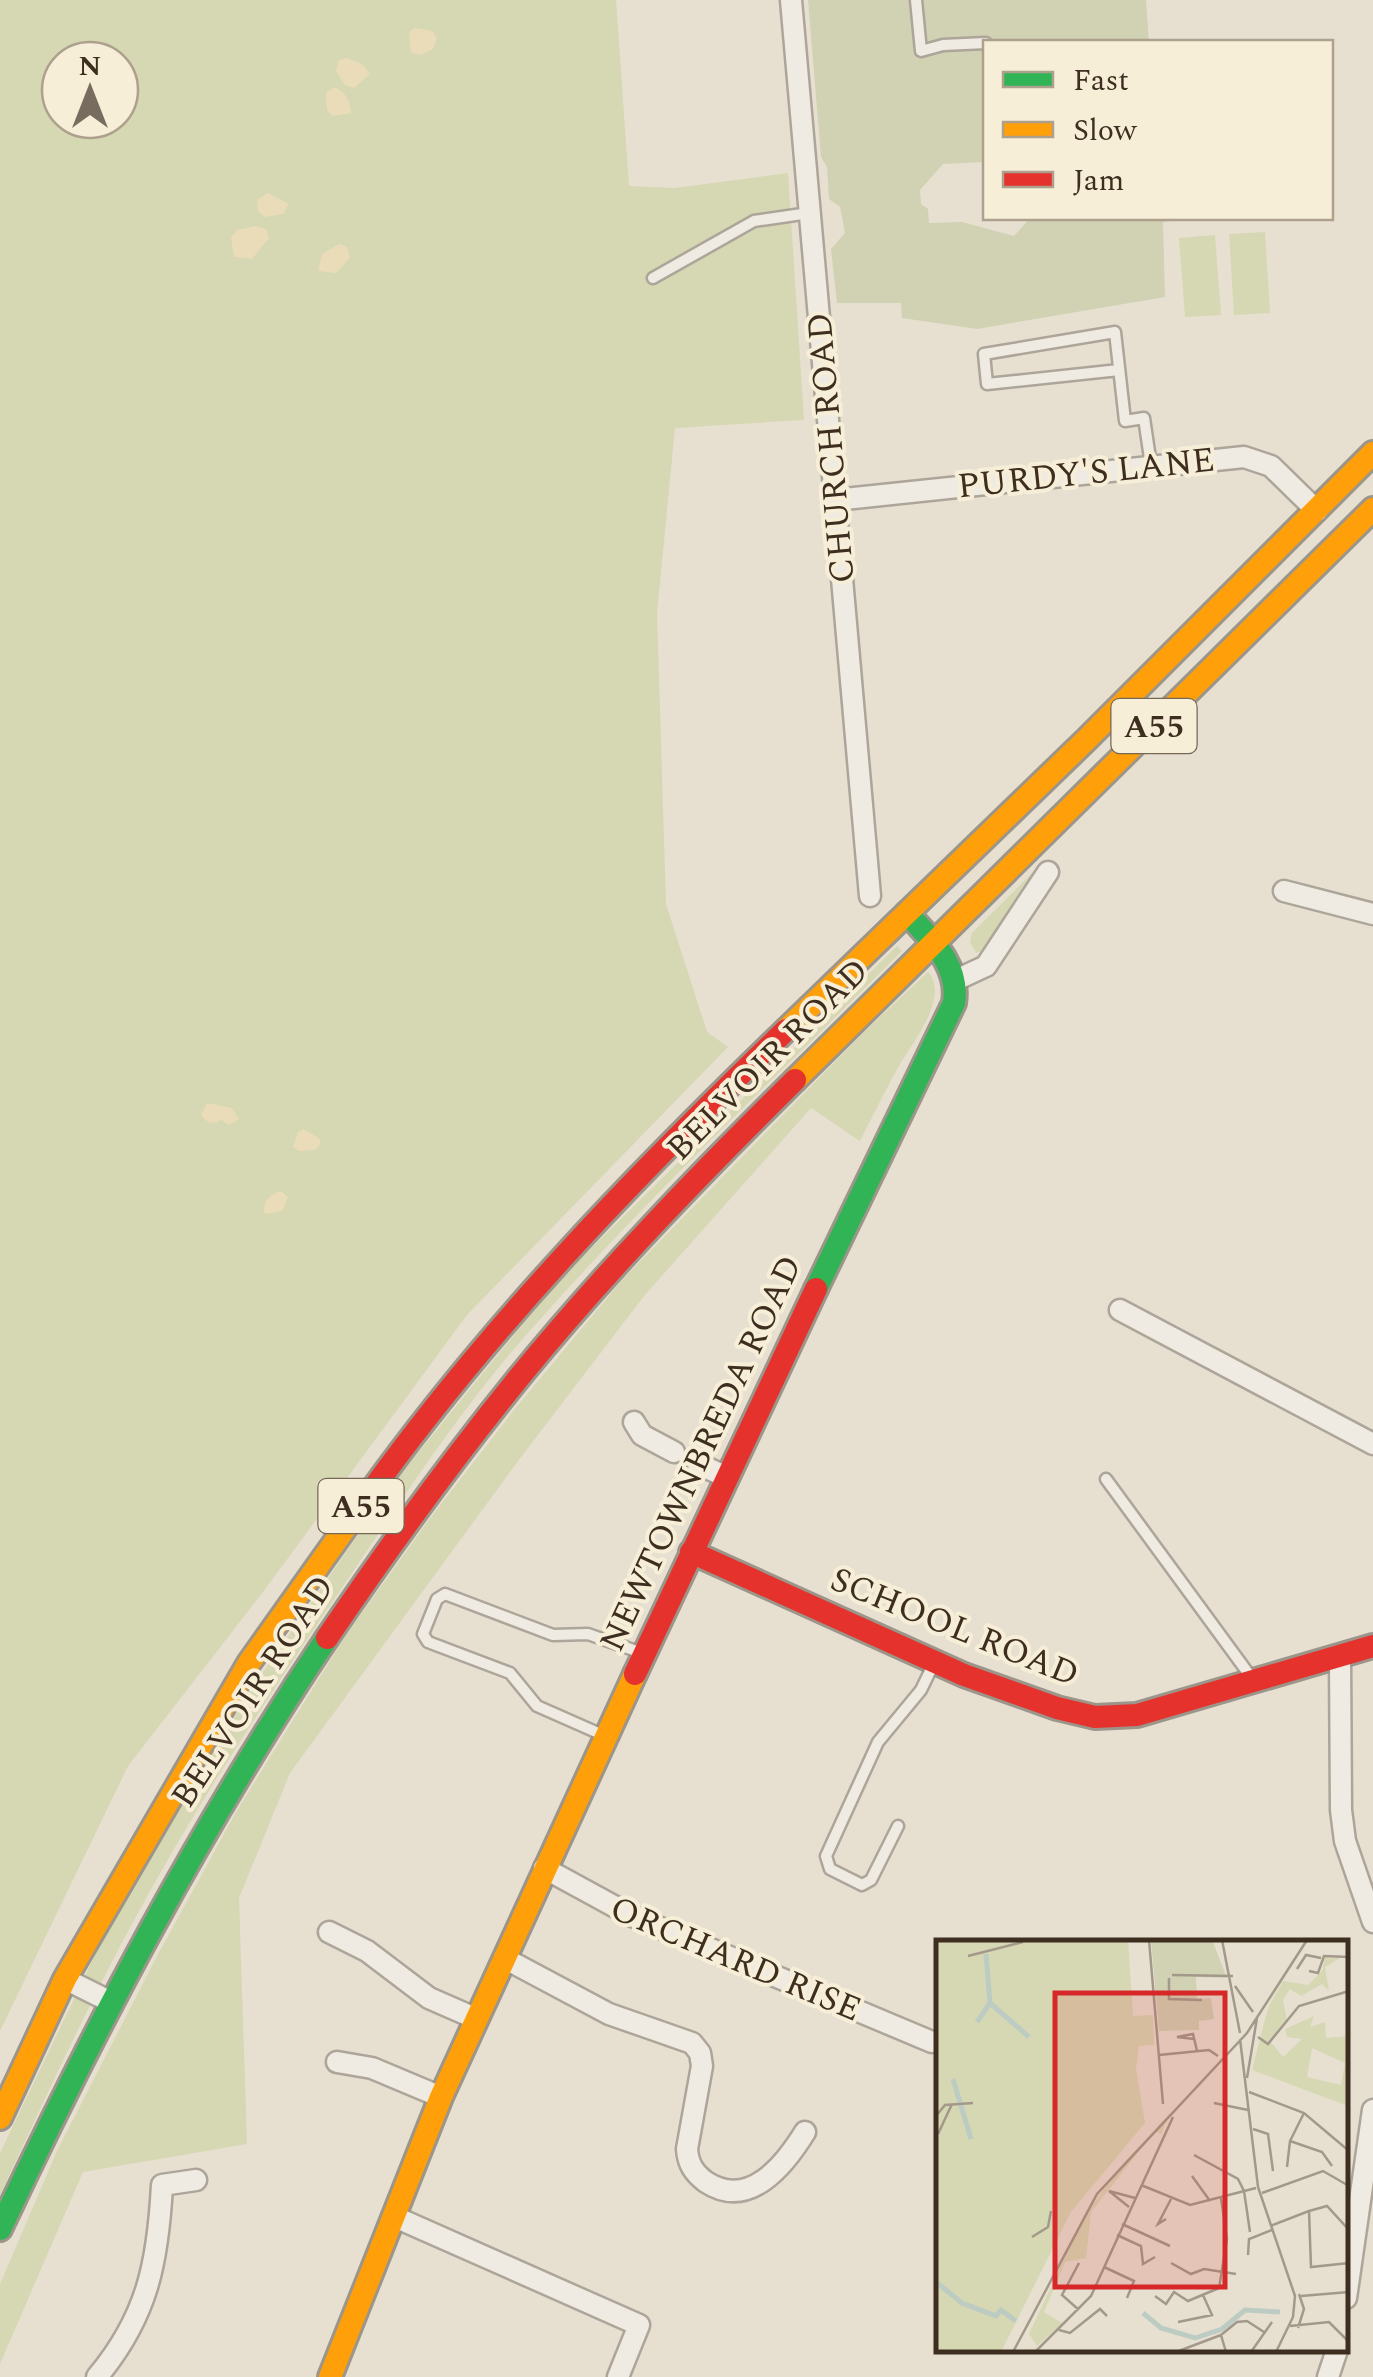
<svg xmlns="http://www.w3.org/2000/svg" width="1373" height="2377" font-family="Spectral,serif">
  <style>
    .green { fill: #d6d7b3; fill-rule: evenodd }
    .sand { fill: #eadcb9 }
    .cemetery { fill: #d1d1b3 }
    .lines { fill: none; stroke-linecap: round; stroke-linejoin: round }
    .lane-casing { stroke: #ada599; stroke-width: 15 }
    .street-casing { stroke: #ada599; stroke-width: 25 }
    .fast-casing { stroke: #9c958a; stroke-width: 28 }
    .slow-casing { stroke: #9c958a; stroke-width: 28 }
    .jam-casing { stroke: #9c958a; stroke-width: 28 }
    .lane { stroke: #efebe3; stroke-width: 10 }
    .street { stroke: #efebe3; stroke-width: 20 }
    .fast { stroke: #30b455; stroke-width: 22 }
    .slow { stroke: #ff9f0a; stroke-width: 22 }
    .jam { stroke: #e5322d; stroke-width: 22 }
    .labels { text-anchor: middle; stroke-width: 8; stroke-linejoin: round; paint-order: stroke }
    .shield { fill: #f7eed8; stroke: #756857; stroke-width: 2.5 }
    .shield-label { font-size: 32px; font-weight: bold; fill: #3d2e20 }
    .street-label { font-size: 35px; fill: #3d2e20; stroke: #f7eed8 }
    .inset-river { fill: none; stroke: #bcccc2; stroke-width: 5 }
    .inset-road { fill: none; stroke: #a3998a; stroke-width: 2.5 }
    .view { fill: #d62828; fill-opacity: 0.15; stroke: #d62828; stroke-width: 5 }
    .inset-edge { fill: none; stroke: #3d2e20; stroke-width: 5 }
  </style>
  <rect width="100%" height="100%" fill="#e7e0d1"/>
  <g class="green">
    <path d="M0,0H616L629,186L675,188L788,173L804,420L675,428L657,613L666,904L707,1032L728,1047L467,1315L263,1592L128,1766L0,2031ZM60,60H120V120H60Z"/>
    <polygon points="1265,232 1270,313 1234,315 1229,234"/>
    <polygon points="1215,235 1221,315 1185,317 1179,238"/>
    <polygon points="1032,873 1036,875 981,951 976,953 970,942 972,933"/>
    <path d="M897,946L902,951C776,1077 645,1200 527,1334C460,1410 404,1496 348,1579C272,1691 197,1803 133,1922C85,2011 43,2103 0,2195V2153L100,1945L248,1694L396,1480L557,1282Z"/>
    <path d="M928,972C950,997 913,1042 900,1064C886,1089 873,1115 860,1141L811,1108L644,1296L518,1461L290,1773L239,1898L247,2144L83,2172L0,2364V2284L57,2151L156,1958L236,1812L346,1635L428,1521L514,1410L623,1279L865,1031Z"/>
  </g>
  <g class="sand">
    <polygon points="414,28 433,31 437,39 433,49 421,55 411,53 409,32"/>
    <polygon points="347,58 362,64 370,74 354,88 345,85 336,71 339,60"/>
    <path d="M335,87C346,94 350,99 351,113L333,116L327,110L326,93Z"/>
    <polygon points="268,193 289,204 283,214 265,217 258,211 257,200"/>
    <polygon points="256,226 266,229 269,238 252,259 234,257 231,238 237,230"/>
    <polygon points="339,244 347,247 350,258 336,273 318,271 322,254"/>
    <path d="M207,1103L232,1108L239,1119L229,1125L221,1120C212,1125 207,1123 201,1115Z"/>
    <polygon points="303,1129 319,1138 321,1144 315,1150 299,1151 293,1147 298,1132"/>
    <path d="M281,1191L288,1197L282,1211L265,1214C261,1202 271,1194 281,1191Z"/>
  </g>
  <polygon class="cemetery" points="808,0 1146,0 1149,42 986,42 985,162 943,164 920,190 921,204 928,209 929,223 962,222 1014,236 1030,218 1191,218 1163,222 1165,297 977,329 902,318 901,303 837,303 831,249 845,233 840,207 829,199 827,167 821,157"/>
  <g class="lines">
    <defs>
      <g id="lane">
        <polyline points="916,0 921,51 943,45 986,43"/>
        <polyline points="653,278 754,221 809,213"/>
        <polyline points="1119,370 987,384 984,354 1115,332 1125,421 1144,418 1151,465"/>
        <polyline points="1106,1479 1251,1677"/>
        <polyline points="605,1736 537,1706 510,1673 428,1642 423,1634 437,1599 445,1594 553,1635 588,1634 642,1653"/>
        <polyline points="898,1826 871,1880 862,1885 830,1869 826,1856 878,1742 921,1690 934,1663"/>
      </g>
      <g id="street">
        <polyline points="791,0 870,896"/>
        <polyline points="835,500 1244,457 1271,466 1317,511"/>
        <polyline points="1284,891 1373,914"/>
        <polyline points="958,979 986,966 1048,872"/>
        <polyline points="1120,1310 1373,1444"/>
        <polyline points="634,1422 642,1435 674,1452"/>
        <polyline points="698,1464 727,1477"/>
        <polyline points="1340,1656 1341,1810 1345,1841 1373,1922"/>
        <polyline points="544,1868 632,1916 932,2042"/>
        <polyline points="329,1932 367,1951 429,1998 477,2019"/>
        <path d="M504,1958L609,2014L692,2043L700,2053L702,2066L687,2149C688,2164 694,2173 706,2182C749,2210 784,2166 805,2132"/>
        <polyline points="65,1979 109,2001"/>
        <polyline points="337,2062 372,2068 441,2097"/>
        <polyline points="395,2217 639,2325 618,2377"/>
        <polyline points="1346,2298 1373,2110"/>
        <path d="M97,2377C148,2316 158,2261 162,2185L196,2180"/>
        <polyline points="1328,2377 1337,2350"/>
      </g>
      <g id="fast">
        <path d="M816,1289L954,1003C960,965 931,940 907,913"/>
        <path d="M0,2229C96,2025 201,1826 327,1638"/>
      </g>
      <g id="slow">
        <polyline points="786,1030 1086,740 1373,453"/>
        <polyline points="795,1080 1373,509"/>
        <polyline points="0,2118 65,1979 249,1663 365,1500"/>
        <polyline points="330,2377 441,2097 635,1674"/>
      </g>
      <g id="jam">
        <path d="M365,1500C487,1329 635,1176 786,1030"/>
        <polyline points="691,1552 964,1675 1057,1708 1095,1717 1137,1715 1373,1646"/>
        <path d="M327,1638C388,1548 452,1460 521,1375C606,1271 700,1174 795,1080"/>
        <polyline points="635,1674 816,1289"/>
      </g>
    </defs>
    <use href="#lane" class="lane-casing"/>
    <use href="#street" class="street-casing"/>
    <use href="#fast" class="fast-casing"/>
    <use href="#slow" class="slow-casing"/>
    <use href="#jam" class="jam-casing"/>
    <use href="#lane" class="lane"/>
    <use href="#street" class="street"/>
    <use href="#fast" class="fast"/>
    <use href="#slow" class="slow"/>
    <use href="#jam" class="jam"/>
  </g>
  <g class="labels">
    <g class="shield">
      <rect x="1111.5" y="699" width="85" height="54" rx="8"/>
      <rect x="318.5" y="1479" width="85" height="54" rx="8"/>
    </g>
    <g class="shield-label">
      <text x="1154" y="737">A55</text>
      <text x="361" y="1517">A55</text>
    </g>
    <g class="street-label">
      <text transform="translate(830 448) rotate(-95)" y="12">CHURCH ROAD</text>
      <text transform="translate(1086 472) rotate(-6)" y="12">PURDY'S LANE</text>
      <text transform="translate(767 1059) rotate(-45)" y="12">BELVOIR ROAD</text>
      <text transform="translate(700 1453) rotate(-65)" y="12">NEWTOWNBREDA ROAD</text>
      <text transform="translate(955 1626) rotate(22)" y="12">SCHOOL ROAD</text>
      <text transform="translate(252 1691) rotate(-57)" y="12">BELVOIR ROAD</text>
      <text transform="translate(736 1958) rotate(23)" y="12">ORCHARD RISE</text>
    </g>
  </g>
  <g transform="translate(936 1940)">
    <rect width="412" height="412" fill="#e7e0d1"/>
    <path d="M0,0H192L197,76L217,75L218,105L203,106L200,129L209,183L135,272L65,412H0ZM388,18H404L389,27L393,51L386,44L365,56L354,49L347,60L351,80L334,101L347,117L366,99L351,97L349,89L378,76L374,87L389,82L390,98L412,96V166L316,130L332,68L347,41L372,45L387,30ZM376,108L409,123L405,145L371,137ZM234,173L225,194L219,191L155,272L150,318L129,322L108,372L126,383L101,406L93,394L148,277L183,228Z" fill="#d6d7b3" fill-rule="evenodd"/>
    <path d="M215,0H276L291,38L260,37L261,59L275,58L278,79L263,81V90L223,91Z" fill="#d1d1b3"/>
    <path class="inset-river" d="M54,63L93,97M41,82L54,63L50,14M17,139L35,199M0,342L26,363L60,376L65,370L80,381M207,373L225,388L259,398L286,389L309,370L344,372"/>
    <path class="inset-road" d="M213,0L227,164M286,0L304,93M32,16L87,2M361,29L370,15L385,18M373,31L382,33L388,16L413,17M236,35L297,36M233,38V59L266,60M299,46L317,72M322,97L332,104L363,66L413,51M258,99L241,97L257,94L261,111M304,99L322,247L359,356L357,377L340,412M223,115L273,110L282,116M311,138L321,78M313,152L368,173L413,211M278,163L312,170M0,176L9,165L37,163M317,189L332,194L337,231M2,194L16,164M354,201L386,212L396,226M258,215L302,239L308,251M351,227L354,201L368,173M256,236L274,261M205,245L254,265L320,248M308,251L314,292M326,253L387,231L413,246M193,267L173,251L199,258M230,279L222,284L235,259M186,284L234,306M334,286L373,271M413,290L391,266L373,271L375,327L413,323M181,295L205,306L207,324L219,317M96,297L112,287L115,271M312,315L313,299L336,290M235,323L255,334L268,329L300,334M168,327L198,341L191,358M219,356L230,364L238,352L252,361L283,348L291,299L285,258M365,356L413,352M143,370L126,355L143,323M242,382L276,375L267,355M354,386L393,382L413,402M362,388L368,369L363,354M123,390L134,393L164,369L171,376M77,412L161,254L311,93L371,0M99,412L155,356L237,177M240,412L285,395M290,412L285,395L301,382L311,381L328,392M315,412L336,382"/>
    <path class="view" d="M119,53H289V347H119Z"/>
    <rect width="412" height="412" class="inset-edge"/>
  </g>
  <rect x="983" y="40" width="350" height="180" fill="#f7eed8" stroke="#ada18e" stroke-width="2.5"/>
  <rect x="1003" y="72" width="50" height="15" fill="#30b455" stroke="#ada18e" stroke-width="2.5"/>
  <text x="1073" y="90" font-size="30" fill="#3d2e20">Fast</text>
  <rect x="1003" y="122" width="50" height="15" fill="#ff9f0a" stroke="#ada18e" stroke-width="2.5"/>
  <text x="1073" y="140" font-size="30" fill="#3d2e20">Slow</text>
  <rect x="1003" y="172" width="50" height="15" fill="#e5322d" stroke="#ada18e" stroke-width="2.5"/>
  <text x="1073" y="190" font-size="30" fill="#3d2e20">Jam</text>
  <g transform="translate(90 90)"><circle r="48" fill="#f7eed8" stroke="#ada18e" stroke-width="2.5"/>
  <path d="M0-8L18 38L0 25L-18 38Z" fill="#786c5e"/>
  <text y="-15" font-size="28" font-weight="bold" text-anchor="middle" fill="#3d2e20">N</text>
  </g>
</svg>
